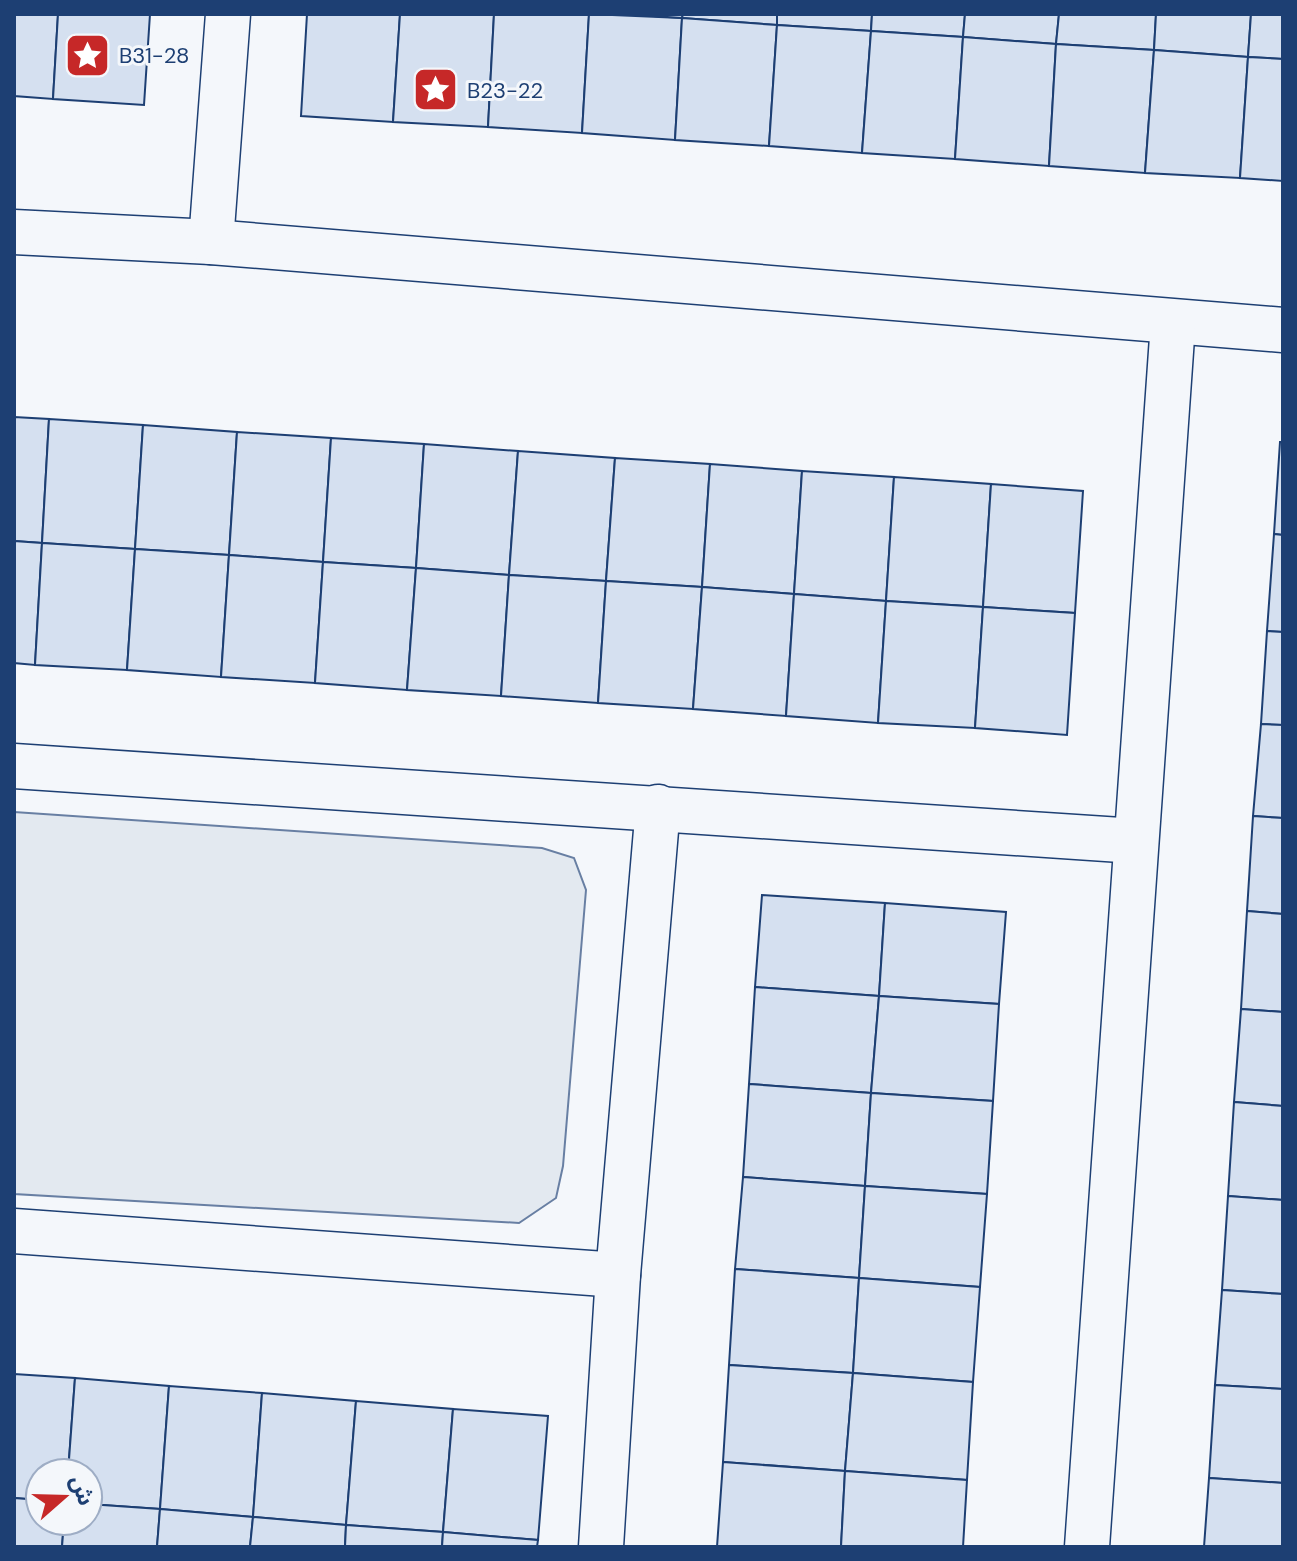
<svg xmlns="http://www.w3.org/2000/svg" width="1297" height="1561" font-family="'DM Sans','Noto Sans Arabic',sans-serif">
  <style>
    .green { fill: #e3e9f0; stroke: #687fa3; stroke-width: 2 }
    .building { fill: #d5e0f0; stroke: #1d3f73; stroke-width: 2 }
    .lines { fill: none; stroke-linecap: round; stroke-linejoin: round }
    .minor-casing { stroke: #1d3f73; stroke-width: 47 }
    .minor { stroke: #f4f7fb; stroke-width: 44 }
    .labels { text-anchor: middle; stroke-width: 6; stroke-linejoin: round; paint-order: stroke }
    .poi-label { font-size: 22px; fill: #1d3f73; stroke: #f4f7fb; text-anchor: start }
  </style>
  <rect width="100%" height="100%" fill="#f4f7fb"/>
  <polygon class="green" points="14,812 542,848 574,858 586,890 563,1166 556,1198 519,1223 14,1194"/>
  <g class="building">
    <polygon points="14,14 58,14 53,99 14,96"/>
    <polygon points="58,14 150,14 144,105 53,99"/>
    <polygon points="307,14 400,14 393,122 301,116"/>
    <polygon points="400,14 494,14 488,127 393,122"/>
    <polygon points="494,14 589,14 582,133 488,127"/>
    <polygon points="589,14 682,18 675,140 582,133"/>
    <polygon points="624,14 683,14 682,18"/>
    <polygon points="683,14 777,14 777,25 682,18"/>
    <polygon points="777,14 872,14 871,31 777,25"/>
    <polygon points="872,14 965,14 963,37 871,31"/>
    <polygon points="965,14 1059,14 1056,44 963,37"/>
    <polygon points="1059,14 1156,14 1154,50 1056,44"/>
    <polygon points="1156,14 1251,14 1248,57 1154,50"/>
    <polygon points="1251,14 1283,14 1283,59 1248,57"/>
    <polygon points="682,18 777,25 769,146 675,140"/>
    <polygon points="777,25 871,31 862,153 769,146"/>
    <polygon points="871,31 963,37 955,159 862,153"/>
    <polygon points="963,37 1056,44 1049,166 955,159"/>
    <polygon points="1056,44 1154,50 1145,173 1049,166"/>
    <polygon points="1154,50 1248,57 1240,178 1145,173"/>
    <polygon points="1248,57 1283,59 1283,181 1240,178"/>
    <polygon points="14,417 49,419 42,543 14,541"/>
    <polygon points="49,419 143,425 135,549 42,543"/>
    <polygon points="143,425 237,432 229,555 135,549"/>
    <polygon points="237,432 331,438 323,562 229,555"/>
    <polygon points="331,438 424,444 416,568 323,562"/>
    <polygon points="1280,442 1283,442 1283,535 1274,534"/>
    <polygon points="424,444 518,451 509,575 416,568"/>
    <polygon points="518,451 615,458 606,581 509,575"/>
    <polygon points="615,458 710,464 702,587 606,581"/>
    <polygon points="710,464 802,471 794,594 702,587"/>
    <polygon points="802,471 894,477 886,601 794,594"/>
    <polygon points="894,477 991,484 983,607 886,601"/>
    <polygon points="991,484 1083,491 1075,613 983,607"/>
    <polygon points="1274,534 1283,535 1283,632 1267,631"/>
    <polygon points="14,541 42,543 35,665 14,663"/>
    <polygon points="42,543 135,549 127,670 35,665"/>
    <polygon points="135,549 229,555 221,677 127,670"/>
    <polygon points="229,555 323,562 315,683 221,677"/>
    <polygon points="323,562 416,568 407,690 315,683"/>
    <polygon points="416,568 509,575 501,696 407,690"/>
    <polygon points="509,575 606,581 598,703 501,696"/>
    <polygon points="606,581 702,587 693,709 598,703"/>
    <polygon points="702,587 794,594 786,716 693,709"/>
    <polygon points="794,594 886,601 878,723 786,716"/>
    <polygon points="886,601 983,607 975,728 878,723"/>
    <polygon points="983,607 1075,613 1067,735 975,728"/>
    <polygon points="1267,631 1283,632 1283,725 1261,724"/>
    <polygon points="1261,724 1283,725 1283,818 1253,816"/>
    <polygon points="1253,816 1283,818 1283,914 1247,911"/>
    <polygon points="762,895 885,903 879,996 755,987"/>
    <polygon points="885,903 1006,912 999,1004 879,996"/>
    <polygon points="1247,911 1283,914 1283,1012 1241,1009"/>
    <polygon points="755,987 879,996 871,1093 749,1084"/>
    <polygon points="879,996 999,1004 993,1101 871,1093"/>
    <polygon points="1241,1009 1283,1012 1283,1106 1234,1102"/>
    <polygon points="749,1084 871,1093 865,1186 743,1177"/>
    <polygon points="871,1093 993,1101 987,1194 865,1186"/>
    <polygon points="1234,1102 1283,1106 1283,1200 1228,1196"/>
    <polygon points="743,1177 865,1186 859,1278 735,1269"/>
    <polygon points="865,1186 987,1194 980,1287 859,1278"/>
    <polygon points="1228,1196 1283,1200 1283,1294 1222,1290"/>
    <polygon points="735,1269 859,1278 853,1373 729,1365"/>
    <polygon points="859,1278 980,1287 973,1382 853,1373"/>
    <polygon points="1222,1290 1283,1294 1283,1389 1215,1385"/>
    <polygon points="729,1365 853,1373 845,1471 723,1462"/>
    <polygon points="853,1373 973,1382 967,1480 845,1471"/>
    <polygon points="14,1374 75,1378 68,1473 40,1473 40,1500 14,1498"/>
    <polygon points="75,1378 169,1386 160,1509 88,1504 88,1473 68,1473"/>
    <polygon points="1215,1385 1283,1389 1283,1483 1209,1478"/>
    <polygon points="169,1386 262,1393 253,1517 160,1509"/>
    <polygon points="262,1393 356,1401 346,1525 253,1517"/>
    <polygon points="356,1401 453,1409 443,1532 346,1525"/>
    <polygon points="453,1409 548,1416 538,1540 443,1532"/>
    <polygon points="723,1462 845,1471 841,1547 717,1547"/>
    <polygon points="845,1471 967,1480 963,1547 841,1547"/>
    <polygon points="1209,1478 1283,1483 1283,1547 1204,1547"/>
    <polygon points="14,1498 40,1500 40,1521 64,1521 62,1547 14,1547"/>
    <polygon points="88,1504 160,1509 157,1547 62,1547 64,1521 88,1521"/>
    <polygon points="160,1509 253,1517 250,1547 157,1547"/>
    <polygon points="253,1517 346,1525 345,1547 250,1547"/>
    <polygon points="346,1525 443,1532 442,1547 345,1547"/>
    <polygon points="443,1532 538,1540 537,1547 442,1547"/>
  </g>
  <g class="lines">
    <defs>
      <g id="minor">
        <polyline points="14,232 211,242 1283,330"/>
        <polyline points="211,242 228,14"/>
        <polyline points="14,766 1136,841"/>
        <polyline points="14,1231 618,1275"/>
        <polyline points="601,1547 618,1275 658,807"/>
        <polyline points="1087,1547 1173,323"/>
      </g>
    </defs>
    <use href="#minor" class="minor-casing"/>
    <use href="#minor" class="minor"/>
  </g>
  <defs>
    <symbol id="sight-square" viewBox="-11 -11 22 22"><rect x="-9" y="-9" width="18" height="18" rx="4" fill="#c62828" stroke="#f4f7fb"/><path d="M0-6L1.8-2.2L6-1.7L2.9 1.2L3.7 5.4L0 3.3L-3.7 5.4L-2.9 1.2L-6-1.7L-1.8-2.2Z" fill="#fff"/></symbol>
  </defs>
  <g fill-rule="evenodd">
    <use href="#sight-square" x="62" y="30" width="51" height="51"/>
    <use href="#sight-square" x="410" y="64" width="51" height="51"/>
  </g>
  <g class="labels">
    <g class="poi-label">
      <text x="119" y="63">B31-28</text>
      <text x="467" y="98">B23-22</text>
    </g>
  </g>
  <rect width="1297" height="1561" fill="none" stroke="#1d3f73" stroke-width="32"/>
  <g transform="translate(64 1497) rotate(70)"><circle r="38" fill="#f4f7fb" stroke="#9eadc5" stroke-width="2"/>
  <path d="M0-6L14 30L0 20L-14 30Z" fill="#c62828"/>
  <text y="-12" font-size="22" font-weight="bold" text-anchor="middle" fill="#1d3f73">ش</text>
  </g>
</svg>
